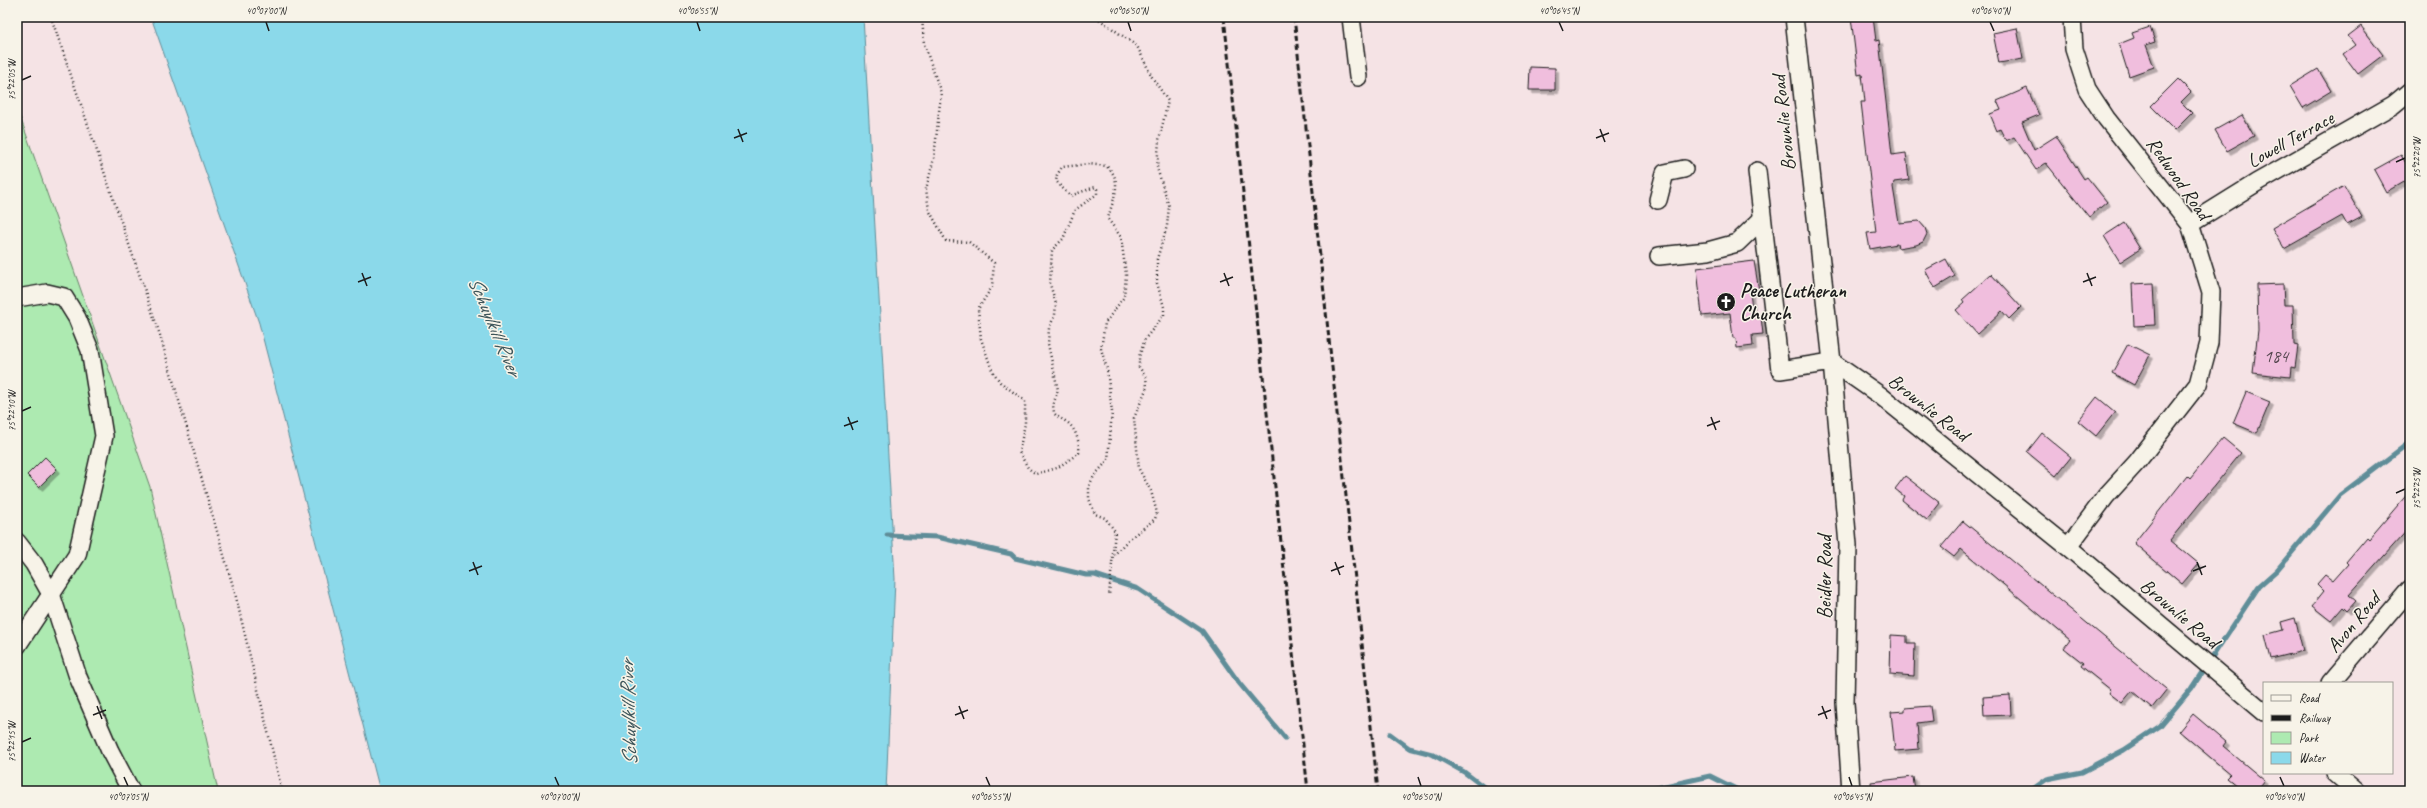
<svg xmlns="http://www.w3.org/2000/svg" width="2427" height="808" font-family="Caveat,sans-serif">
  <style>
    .green { fill: #adeab1; stroke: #648366 }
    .water { fill: #8bd9ea; stroke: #5f8d98 }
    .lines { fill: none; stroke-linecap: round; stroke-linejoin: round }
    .stream { stroke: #5f8d98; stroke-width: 5 }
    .building { fill: #f0bedd; stroke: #1c1c1c; filter: url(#shadow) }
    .minor-casing { stroke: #1c1c1c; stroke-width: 20 }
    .path { stroke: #1c1c1c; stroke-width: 2.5; stroke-dasharray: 1 3; stroke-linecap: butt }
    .minor { stroke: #f7f3e8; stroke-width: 17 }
    .rail { stroke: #1c1c1c; stroke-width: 3; stroke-dasharray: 6 3; stroke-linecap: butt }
    .ticks { fill: none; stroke: #1c1c1c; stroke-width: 1.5 }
    .labels { text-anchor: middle; stroke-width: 3; stroke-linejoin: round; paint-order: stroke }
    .number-label { font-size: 18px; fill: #51444c }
    .street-label { font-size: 20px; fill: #1c1c1c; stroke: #f7f3e8 }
    .poi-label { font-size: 20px; font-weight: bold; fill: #1c1c1c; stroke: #f7f3e8; text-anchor: start }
    .water-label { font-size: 21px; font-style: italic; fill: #3d555a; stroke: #f7f3e8 }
    .neatline { fill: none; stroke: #1c1c1c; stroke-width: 1.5 }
    .ticks-label { font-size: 10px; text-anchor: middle; fill: #1c1c1c }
  </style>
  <defs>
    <filter id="shadow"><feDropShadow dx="3.5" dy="3.5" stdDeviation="0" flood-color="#0004"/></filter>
  </defs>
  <rect width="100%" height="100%" fill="#f5e3e5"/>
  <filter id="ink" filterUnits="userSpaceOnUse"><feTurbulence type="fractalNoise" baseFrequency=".025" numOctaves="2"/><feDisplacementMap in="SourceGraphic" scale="8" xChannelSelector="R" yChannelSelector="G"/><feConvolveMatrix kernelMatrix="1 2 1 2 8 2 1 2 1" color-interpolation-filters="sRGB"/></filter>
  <g filter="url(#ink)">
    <polygon class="green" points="17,108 150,487 218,791 17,791"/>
    <polygon class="water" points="151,17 863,17 895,579 886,791 380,791 259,323"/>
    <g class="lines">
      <g class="stream">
        <polyline points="887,535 937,537 1011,554 1015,558 1086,575 1095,575 1138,589 1202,631 1239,683 1285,738"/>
        <polyline points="1390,734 1409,748 1432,754 1464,772 1489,791"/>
        <polyline points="1643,791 1710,776 1740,791"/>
        <polyline points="2030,791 2047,779 2082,772 2124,750 2160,726 2191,689 2259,586 2277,570 2340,495 2410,442"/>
      </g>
    </g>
    <g class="building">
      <polygon points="1851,17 1873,17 1876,41 1879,40 1892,155 1906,153 1909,180 1894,182 1893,187 1899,223 1919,221 1925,228 1927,234 1923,242 1916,245 1898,248 1897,244 1870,249 1867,233 1876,232 1861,102 1865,102 1862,74 1858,75"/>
      <polygon points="2361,26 2383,55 2358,74 2343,54 2355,45 2348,36"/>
      <polygon points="2150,27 2155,42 2146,45 2154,67 2129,76 2119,44 2134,38 2132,33"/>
      <polygon points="2017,28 2023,59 1999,63 1993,33"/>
      <polygon points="1530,67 1555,68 1555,90 1529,90"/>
      <polygon points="2318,69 2331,91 2303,108 2290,86"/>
      <polygon points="2178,79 2191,92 2181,102 2192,113 2175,130 2151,106"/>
      <polygon points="2027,88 2039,115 2022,122 2034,150 2056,136 2084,179 2087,177 2107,202 2089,217 2046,163 2036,170 2014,137 2006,141 2000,129 1997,131 1990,114 2001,110 1997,101"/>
      <polygon points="2242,115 2254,136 2227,151 2215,130"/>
      <polygon points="2401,155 2410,170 2410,178 2386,192 2374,170"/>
      <polygon points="2344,186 2362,217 2347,225 2342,216 2284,249 2272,228"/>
      <polygon points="2124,223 2140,249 2120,262 2104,236"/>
      <polygon points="1946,259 1955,276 1935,288 1925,270"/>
      <polygon points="1754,261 1759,291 1750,292 1753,318 1761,317 1763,334 1752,335 1753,346 1737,348 1736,338 1733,338 1730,313 1702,316 1697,268"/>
      <polygon points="1991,274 2021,307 2009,319 2002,311 1977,334 1956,310 1964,303 1962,300"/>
      <polygon points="2153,283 2155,325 2134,326 2132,284"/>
      <polygon points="2283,284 2284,305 2293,305 2294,345 2298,346 2295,368 2291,367 2290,377 2253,373 2258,330 2257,285"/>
      <polygon points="2128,344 2150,355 2134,385 2112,373"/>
      <polygon points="2246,392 2270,402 2257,433 2233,423"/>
      <polygon points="2097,397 2115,412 2096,436 2078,421"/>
      <polygon points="2042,433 2071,457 2056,476 2027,452"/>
      <polygon points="2223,438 2241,453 2170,540 2199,564 2182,584 2134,543 2187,476 2190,479"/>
      <polygon points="45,457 57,469 39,487 27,475"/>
      <polygon points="1905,476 1940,503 1927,520 1902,500 1904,496 1895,489"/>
      <polygon points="2410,491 2410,527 2349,595 2356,601 2347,611 2343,607 2331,621 2312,606 2324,591 2317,584 2325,575 2333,581 2348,564 2346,562 2367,537 2369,539"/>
      <polygon points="1963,521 2167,689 2152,708 2132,691 2122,703 2109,693 2111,690 2081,666 2083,663 2064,648 2070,640 1961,549 1954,557 1941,547"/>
      <polygon points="2295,618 2303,651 2271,659 2265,635 2283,630 2281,622"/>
      <polygon points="1891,635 1907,636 1907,643 1915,643 1914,676 1890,674"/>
      <polygon points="2010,695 2011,715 1984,716 1983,697"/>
      <polygon points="1930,706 1932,721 1917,723 1919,749 1895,751 1891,712 1905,711 1905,708"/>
      <polygon points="2193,714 2226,742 2223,746 2265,781 2257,791 2244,791 2227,777 2230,774 2179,731"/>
      <polygon points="1913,777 1915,791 1872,791 1871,782"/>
    </g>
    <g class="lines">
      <defs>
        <g id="minor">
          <polyline points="1351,17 1358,77"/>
          <polyline points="1794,17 1832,362 1881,396 2068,547 2264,712"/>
          <polyline points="1757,171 1780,370 1832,362 1848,545 1845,703 1851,791"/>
          <polyline points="1658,200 1665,173 1684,169"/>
          <polyline points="2190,224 2256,183 2393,105 2410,91"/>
          <polyline points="1659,256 1708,251 1737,243 1762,219"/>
          <polyline points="17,298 47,293 64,297 77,318 90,350 104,436 77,555 17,646"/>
          <polyline points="17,542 34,564 51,594 78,677 110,751 131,791"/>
          <polyline points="2068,547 2106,496 2137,462 2198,384 2209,343 2211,292 2190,224 2106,118 2087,89 2074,49 2072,17"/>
          <polyline points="2330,683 2410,589"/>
          <polyline points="2335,773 2356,791"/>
        </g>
      </defs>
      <use href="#minor" class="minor-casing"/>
      <g class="path">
        <polyline points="51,17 159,332 235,593 282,791"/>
        <path d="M922,17L924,44L941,93L934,158L926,189L929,210L946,241L969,242L994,263L992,287L978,309L981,339L992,370L1000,382L1025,401V424L1019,452L1028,468L1036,474L1057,468L1079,453C1080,443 1076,429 1068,423C1063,419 1058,418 1054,413L1053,405L1058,390L1048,344L1049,328L1055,315L1056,304L1050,284L1052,250L1063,239L1075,210L1097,194V189L1095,187L1070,196L1056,181L1057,175L1062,167L1089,164L1106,166C1125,181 1112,200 1108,219L1121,237L1126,275L1124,297L1105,323L1101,349L1107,369L1112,412L1108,460L1094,476L1089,486V499L1095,514L1105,518L1115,531L1109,596"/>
        <polyline points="1096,17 1137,46 1152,77 1168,101 1159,140 1157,168 1169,206 1167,226 1157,259 1157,283 1164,307 1164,315 1145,339 1139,357 1139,367 1146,377 1147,387 1134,418 1139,469 1151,491 1157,513 1155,519 1128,540 1114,555"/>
      </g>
      <use href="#minor" class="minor"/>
      <g class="rail">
        <polyline points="1224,17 1308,791"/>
        <polyline points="1294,17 1378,791"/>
      </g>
    </g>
  </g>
  <path class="ticks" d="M266,22L269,31M697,22L700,31M1128,22L1131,31M1559,22L1563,31M1990,22L1994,31M22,80L31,76M738,129L743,142M1600,129L1605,142M734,138L747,133M1596,138L1609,133M2396,162L2405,158M362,273L367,286M1224,273L1229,286M2087,273L2092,286M358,282L371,277M1220,282L1233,277M2083,282L2096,277M22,411L31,407M848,417L853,430M1711,417L1716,430M844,426L858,421M1707,426L1720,421M2396,493L2405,489M473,562L478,575M1335,562L1340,575M2197,562L2202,575M469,571L482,566M1331,571L1344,566M2193,571L2206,566M97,706L102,719M959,706L964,719M1822,706L1827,719M93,715L106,710M955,715L968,710M1818,715L1831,710M22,742L31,738M124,777L128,786M555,777L559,786M986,777L990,786M1418,777L1421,786M1849,777L1852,786M2280,777L2284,786"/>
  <defs>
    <symbol id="church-disc" viewBox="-11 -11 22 22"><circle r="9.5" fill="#1c1c1c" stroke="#f7f3e8"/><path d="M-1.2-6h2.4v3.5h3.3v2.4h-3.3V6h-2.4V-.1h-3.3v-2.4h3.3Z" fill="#fff"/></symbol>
  </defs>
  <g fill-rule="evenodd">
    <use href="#church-disc" x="1715" y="291" width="22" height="22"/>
  </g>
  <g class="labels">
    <g class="number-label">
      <text x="2276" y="362">184</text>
    </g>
    <g class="street-label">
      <text transform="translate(1783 123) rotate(-96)" y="7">Brownlie Road</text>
      <text transform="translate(2290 139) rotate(-29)" y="7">Lowell Terrace</text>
      <text transform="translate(2179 178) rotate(55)" y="7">Redwood Road</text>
      <text transform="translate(1929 407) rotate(38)" y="7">Brownlie Road</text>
      <text transform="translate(1824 577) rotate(-90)" y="7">Beidler Road</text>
      <text transform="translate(2180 613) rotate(40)" y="7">Brownlie Road</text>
      <text transform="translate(2353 622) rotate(-50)" y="7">Avon Road</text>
    </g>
    <g class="poi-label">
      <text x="1740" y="297">Peace Lutheran<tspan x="1740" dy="23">Church</tspan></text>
    </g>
    <g class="water-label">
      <text transform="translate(495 326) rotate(67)" y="7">Schuylkill River</text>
      <text transform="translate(628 713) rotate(-92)" y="7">Schuylkill River</text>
    </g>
  </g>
  <rect width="2427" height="808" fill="none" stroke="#f7f3e8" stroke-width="44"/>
  <rect x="2263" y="682" width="130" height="92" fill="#f7f3e8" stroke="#9f9d96"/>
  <rect x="2271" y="695" width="20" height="6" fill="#f7f3e8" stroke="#9f9d96"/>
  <text x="2299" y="702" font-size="12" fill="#1c1c1c">Road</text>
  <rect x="2271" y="715" width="20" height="6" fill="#1c1c1c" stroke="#9f9d96"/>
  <text x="2299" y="722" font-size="12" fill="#1c1c1c">Railway</text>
  <rect x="2271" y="732" width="20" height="12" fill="#adeab1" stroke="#9f9d96"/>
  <text x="2299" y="742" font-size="12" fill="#1c1c1c">Park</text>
  <rect x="2271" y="752" width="20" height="12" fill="#8bd9ea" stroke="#9f9d96"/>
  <text x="2299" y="762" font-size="12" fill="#1c1c1c">Water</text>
  <rect x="22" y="22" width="2383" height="764" class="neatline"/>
  <g class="ticks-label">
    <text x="266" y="14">40°07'00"N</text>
    <text x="697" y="14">40°06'55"N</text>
    <text x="1128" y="14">40°06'50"N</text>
    <text x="1559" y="14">40°06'45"N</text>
    <text x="1990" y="14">40°06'40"N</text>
    <text transform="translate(11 80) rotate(-90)" y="4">75°22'05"W</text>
    <text transform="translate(2416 158) rotate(-90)" y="4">75°22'20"W</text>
    <text transform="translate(11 411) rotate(-90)" y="4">75°22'10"W</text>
    <text transform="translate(2416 489) rotate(-90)" y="4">75°22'25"W</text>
    <text transform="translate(11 742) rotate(-90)" y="4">75°22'15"W</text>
    <text x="128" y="800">40°07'05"N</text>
    <text x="559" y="800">40°07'00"N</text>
    <text x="990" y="800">40°06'55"N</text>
    <text x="1421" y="800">40°06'50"N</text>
    <text x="1852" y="800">40°06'45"N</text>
    <text x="2284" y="800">40°06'40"N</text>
  </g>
</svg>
